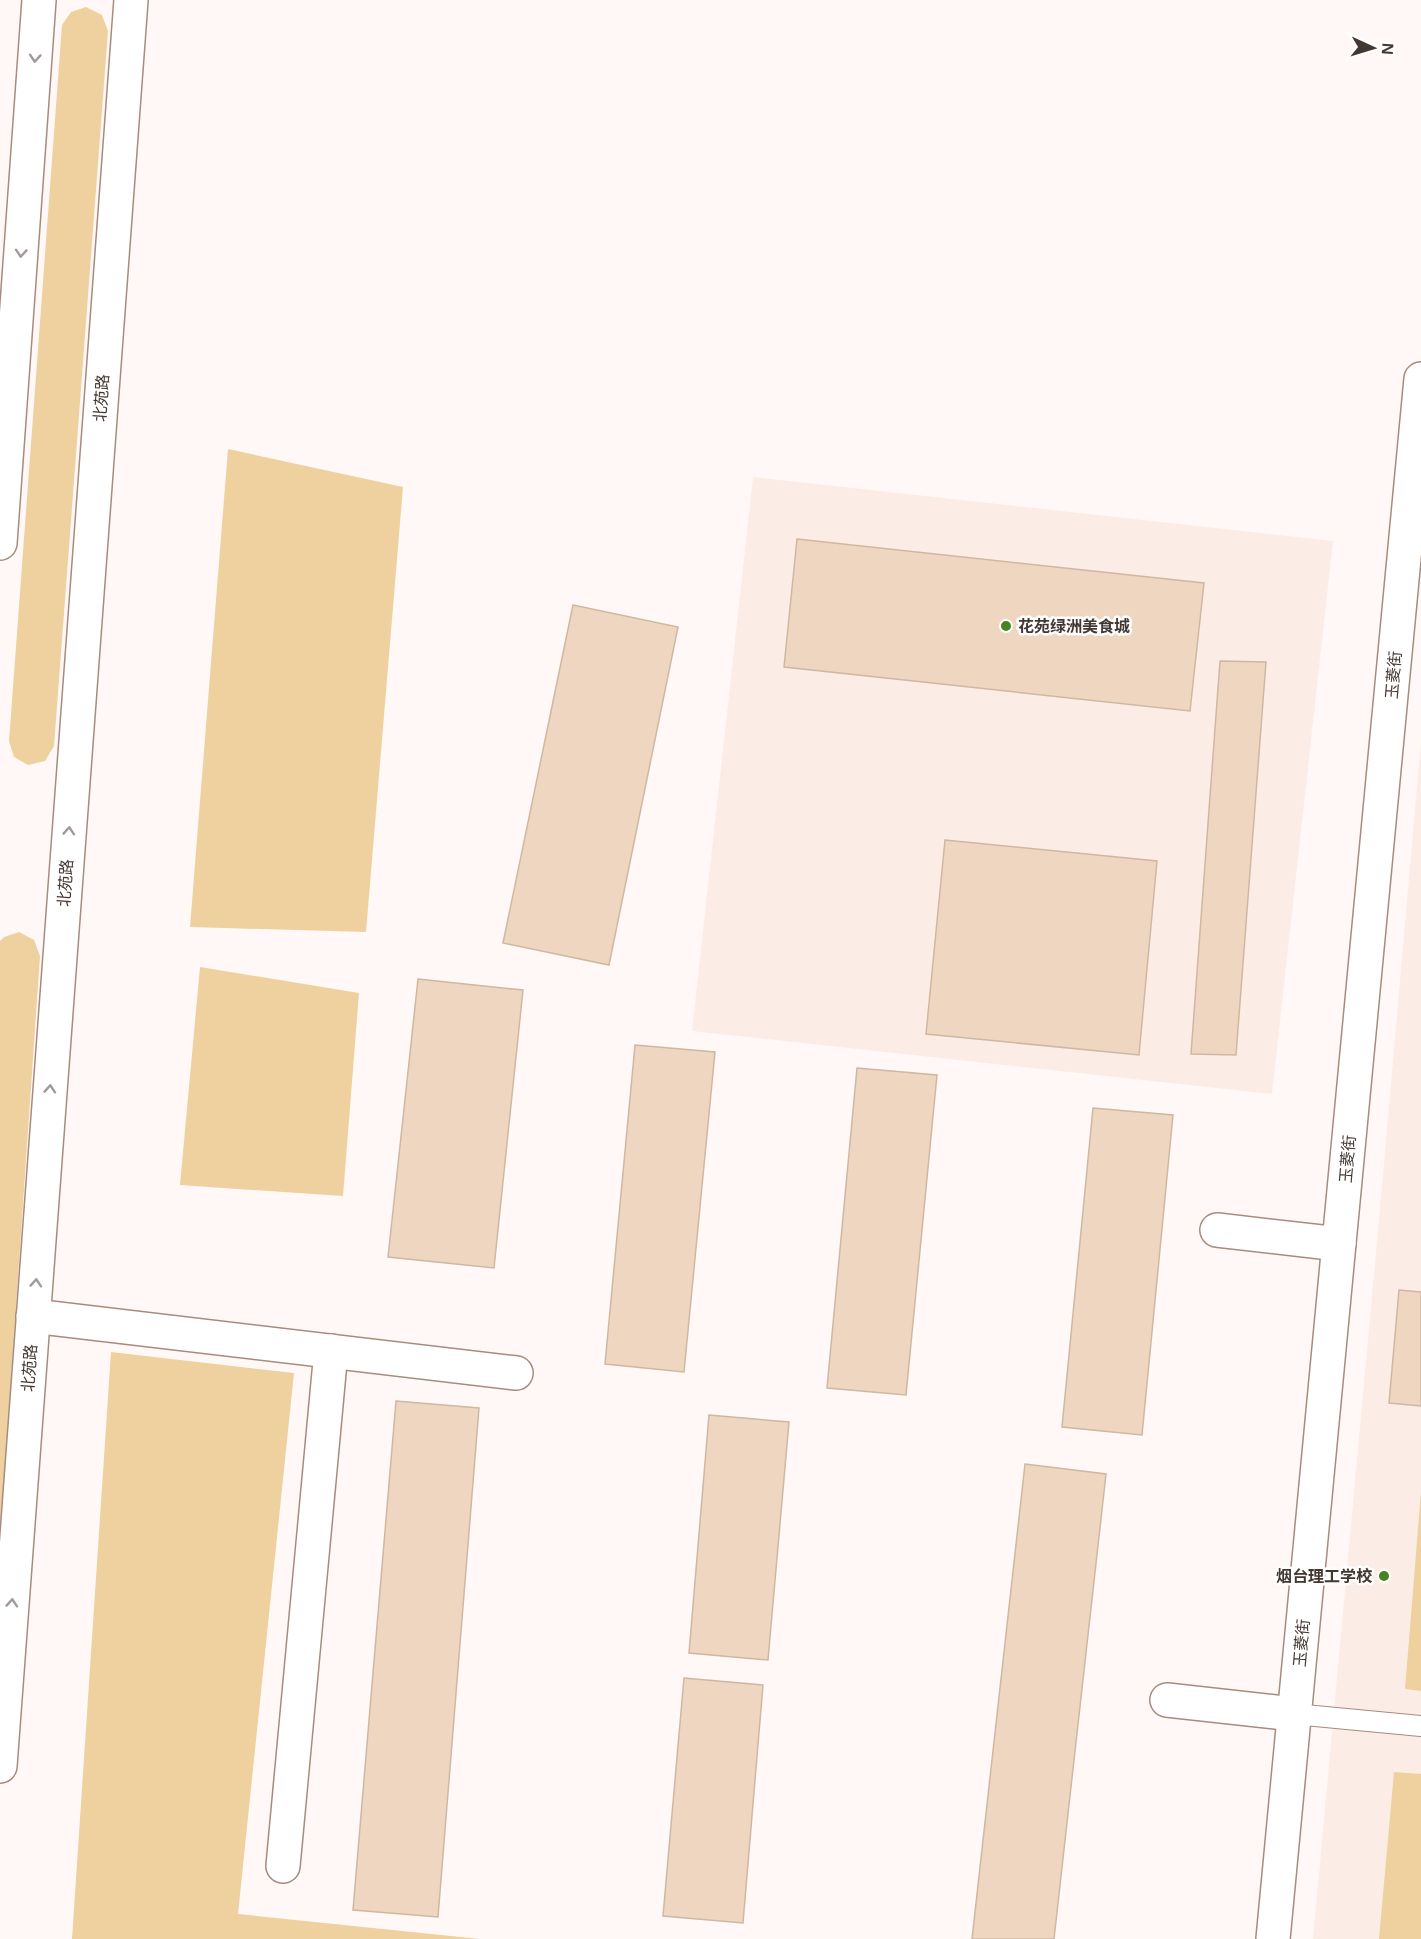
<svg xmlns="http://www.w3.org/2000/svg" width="1421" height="1939" font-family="Helvetica,'Noto Sans SC',sans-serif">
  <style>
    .built { fill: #fcece6 }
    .green { fill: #eed19f }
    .building { fill: #eed6c1; stroke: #cfb8a3; stroke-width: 1.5 }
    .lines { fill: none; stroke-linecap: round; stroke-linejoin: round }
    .lane-casing { stroke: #a78b7f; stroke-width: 22 }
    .street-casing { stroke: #a78b7f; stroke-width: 36 }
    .secondary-casing { stroke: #a78b7f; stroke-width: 36 }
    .primary-casing { stroke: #a78b7f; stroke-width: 36 }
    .lane { stroke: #fff; stroke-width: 20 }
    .street { stroke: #fff; stroke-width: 33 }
    .secondary { stroke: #fff; stroke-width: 33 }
    .primary { stroke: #fff; stroke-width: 33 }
    .oneway { stroke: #a19b98 }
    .poi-dot { fill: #468322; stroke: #fff; stroke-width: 2 }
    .labels { text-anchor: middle; stroke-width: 5; stroke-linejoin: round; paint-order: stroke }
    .street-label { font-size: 16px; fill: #433732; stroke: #fff }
    .poi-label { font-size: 16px; font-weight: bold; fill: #433732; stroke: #fff; text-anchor: start }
  </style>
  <rect width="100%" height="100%" fill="#fff8f6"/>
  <g class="built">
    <polygon points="753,477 1333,541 1272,1094 692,1031"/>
    <polygon points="1421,741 1421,1939 1313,1939 1380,1209"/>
  </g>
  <g class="green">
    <polygon points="86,7 102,15 108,31 54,746 45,761 28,765 14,757 9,741 62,25 71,12"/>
    <polygon points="228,449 403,487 366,932 190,927"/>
    <polygon points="19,932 34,940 40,956 0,1540 0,941 4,937"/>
    <polygon points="200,967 359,993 343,1196 180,1185"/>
    <polygon points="111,1352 294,1373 238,1914 480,1939 72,1939"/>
    <polygon points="1421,1492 1421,1691 1405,1689"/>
    <polygon points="1394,1772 1421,1774 1421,1939 1379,1939"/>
  </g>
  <g class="building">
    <polygon points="797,539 1204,583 1190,711 784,667"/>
    <polygon points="573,605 678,627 609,965 503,943"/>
    <polygon points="1220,661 1266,662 1236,1055 1191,1054"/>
    <polygon points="945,840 1157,861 1139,1055 926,1034"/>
    <polygon points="418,979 523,990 494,1268 388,1257"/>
    <polygon points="635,1045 715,1052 684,1372 605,1364"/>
    <polygon points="857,1068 937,1075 906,1395 827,1388"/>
    <polygon points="1093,1108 1173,1115 1142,1435 1062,1427"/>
    <polygon points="1399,1290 1421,1292 1421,1406 1389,1403"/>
    <polygon points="396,1401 479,1408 438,1917 353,1910"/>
    <polygon points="709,1415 789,1422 768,1660 689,1653"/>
    <polygon points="1025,1464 1106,1474 1054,1939 972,1939"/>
    <polygon points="684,1678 763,1685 743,1923 663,1916"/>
  </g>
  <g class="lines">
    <defs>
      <polyline id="lane" points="1294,1714 1421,1726"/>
      <g id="street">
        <polyline points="1217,1230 1339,1244"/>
        <polyline points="33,1316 516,1373"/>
        <polyline points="1167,1700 1294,1714"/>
        <polyline points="283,1866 331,1351"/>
      </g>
      <polyline id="secondary" points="1273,1939 1421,379"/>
      <g id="primary">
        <polyline points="0,543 39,0"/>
        <polyline points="0,1766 131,0"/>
      </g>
    </defs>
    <use href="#lane" class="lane-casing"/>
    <use href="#street" class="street-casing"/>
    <use href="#secondary" class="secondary-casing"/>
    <use href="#primary" class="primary-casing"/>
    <use href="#lane" class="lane"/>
    <use href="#street" class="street"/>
    <use href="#secondary" class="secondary"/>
    <use href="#primary" class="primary"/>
  </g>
  <defs><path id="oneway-chevron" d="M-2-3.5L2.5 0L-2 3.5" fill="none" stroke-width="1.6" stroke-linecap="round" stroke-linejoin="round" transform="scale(1.5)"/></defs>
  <g class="oneway">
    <use href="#oneway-chevron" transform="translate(35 58) rotate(94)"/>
    <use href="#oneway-chevron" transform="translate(21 253) rotate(94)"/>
    <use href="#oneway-chevron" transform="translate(69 831) rotate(-86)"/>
    <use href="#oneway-chevron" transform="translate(50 1089) rotate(-86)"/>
    <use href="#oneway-chevron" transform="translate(36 1283) rotate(-86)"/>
    <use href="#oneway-chevron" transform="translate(12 1603) rotate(-86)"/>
  </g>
  <g class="poi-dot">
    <circle cx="1006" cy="626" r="6"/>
    <circle cx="1384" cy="1576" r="6"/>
  </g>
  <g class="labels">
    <g class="street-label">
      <text transform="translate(101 398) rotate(-86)" y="6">北苑路</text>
      <text transform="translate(1393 675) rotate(-85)" y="6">玉菱街</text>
      <text transform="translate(65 883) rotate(-86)" y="6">北苑路</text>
      <text transform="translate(1347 1159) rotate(-85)" y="6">玉菱街</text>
      <text transform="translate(29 1368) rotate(-86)" y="6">北苑路</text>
      <text transform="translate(1301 1643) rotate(-85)" y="6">玉菱街</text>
    </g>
    <g class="poi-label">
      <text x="1018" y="632">花苑绿洲美食城</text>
      <text x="1372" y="1582" text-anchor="end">烟台理工学校</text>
    </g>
  </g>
  <g transform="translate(1373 48) rotate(94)" stroke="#ffffff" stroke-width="4.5" paint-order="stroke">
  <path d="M0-4.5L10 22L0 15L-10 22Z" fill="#433732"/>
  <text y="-9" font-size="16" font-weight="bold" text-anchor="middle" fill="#433732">N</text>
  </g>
</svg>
